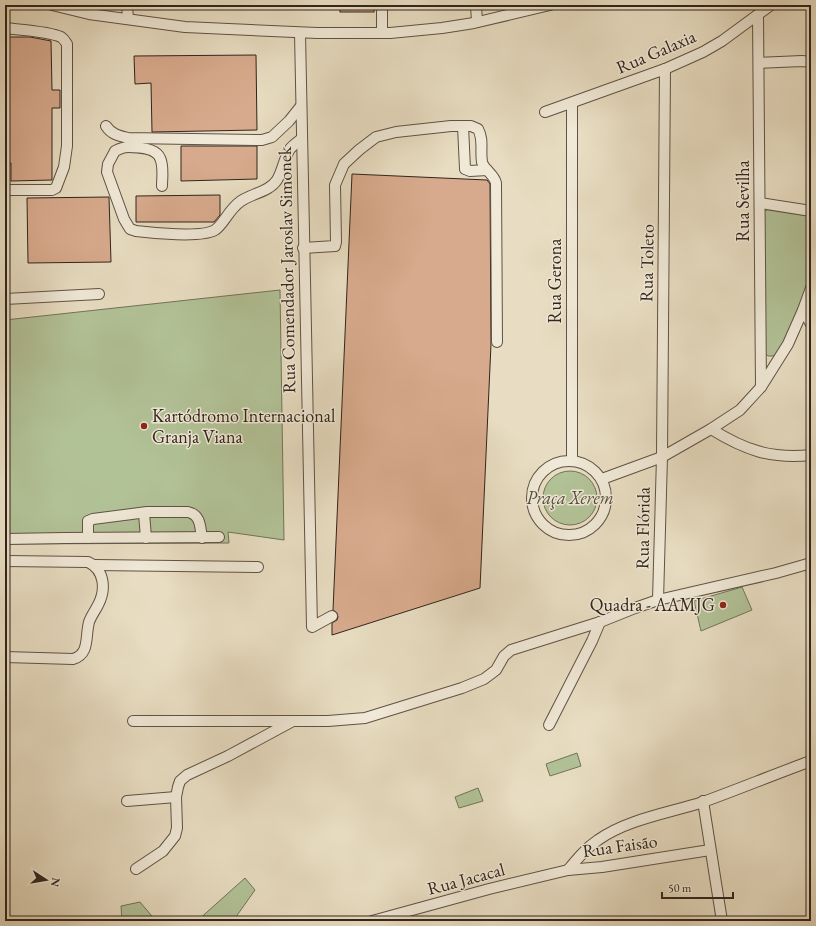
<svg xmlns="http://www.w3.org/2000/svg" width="816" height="926" font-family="'EB Garamond',serif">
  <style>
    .green { fill: #b2c297; stroke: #72735a }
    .building { fill: #d8aa8d; stroke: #31241c }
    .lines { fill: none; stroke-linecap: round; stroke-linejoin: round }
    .minor-casing { stroke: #5f5246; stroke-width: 12 }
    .minor { stroke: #f0e9d7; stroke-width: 10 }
    .poi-dot { fill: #8f2418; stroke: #f0e9d7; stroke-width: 1.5 }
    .labels { text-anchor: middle; stroke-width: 3; stroke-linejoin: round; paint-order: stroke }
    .street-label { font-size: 18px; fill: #31241c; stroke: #f0e9d7 }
    .poi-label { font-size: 18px; fill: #31241c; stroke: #f0e9d7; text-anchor: start }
    .park-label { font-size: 18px; font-style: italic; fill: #514c3b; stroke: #f0e9d7 }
  </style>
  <rect width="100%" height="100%" fill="#e8ddc2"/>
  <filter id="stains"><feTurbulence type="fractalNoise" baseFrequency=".005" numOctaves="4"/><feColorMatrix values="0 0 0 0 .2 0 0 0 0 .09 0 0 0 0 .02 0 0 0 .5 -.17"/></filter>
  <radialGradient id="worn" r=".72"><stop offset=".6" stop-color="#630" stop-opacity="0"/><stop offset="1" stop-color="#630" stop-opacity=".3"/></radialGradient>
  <g class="green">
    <polygon points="769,208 811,216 811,274 798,312 778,353 773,356 768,356 765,353 764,212"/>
    <polygon points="280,290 284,540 228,532 229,543 5,544 5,320"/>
    <circle cx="570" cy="498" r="27"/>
    <polygon points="742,587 752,610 701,631 694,601"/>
    <polygon points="577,753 581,766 550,776 546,764"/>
    <polygon points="478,788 483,801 459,808 455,797"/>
    <polygon points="245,878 255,890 233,921 197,921"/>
    <polygon points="140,902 156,921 122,921 121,906"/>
  </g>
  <g class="building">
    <rect x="340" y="5" width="34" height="7"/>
    <polygon points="5,37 30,37 51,41 52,90 60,90 60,108 52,108 52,180 11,181 11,163 5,163"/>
    <polygon points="256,55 257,130 152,132 151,83 135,84 134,56"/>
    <polygon points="181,146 257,146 257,179 181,181"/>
    <polygon points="352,174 487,180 490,184 491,344 480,588 332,635 332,623 337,620 338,617 337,613 333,610"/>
    <polygon points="220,195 220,215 214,222 136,222 136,196"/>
    <polygon points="109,197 111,262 28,263 27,198"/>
  </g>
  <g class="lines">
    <defs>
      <g id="minor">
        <polyline points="52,5 89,14 185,27 317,33 390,33 442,28 474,23 550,5"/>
        <polyline points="127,5 128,19"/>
        <polyline points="382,5 382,33"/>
        <polyline points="476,5 477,22"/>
        <polyline points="758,15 761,387"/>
        <path d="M5,28C20,30 48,31 61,37C64,39 65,41 67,44V146L64,167L56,188L52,190H5"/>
        <polyline points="300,33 312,627 332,616"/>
        <polyline points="759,63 802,61 811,62"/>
        <polyline points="545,112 665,69 703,52 722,41 771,5"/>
        <path d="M106,126C111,134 119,136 128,138L262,140L272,137L289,121L301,106"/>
        <polyline points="463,126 465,169 470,171 487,170"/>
        <path d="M162,186C162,178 164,166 160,158C156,148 137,147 128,147C124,147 119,149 115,151L108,164L107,172L124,219L130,229L136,231C152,233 202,238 215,230C224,224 229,209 241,201C253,193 269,192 277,180C283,170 284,158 290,149C293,145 298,142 301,139"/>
        <polyline points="760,203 811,211"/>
        <path d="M303,248L335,246L336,242L335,185L344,164L359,150L376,137L396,132L451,126H471L478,129C484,140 480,150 482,162C484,170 494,174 496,183L497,342"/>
        <polyline points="5,299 99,294"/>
        <polyline points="803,310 811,324"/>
        <path d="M711,429C745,450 770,459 811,455"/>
        <polyline points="572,460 572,103"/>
        <circle cx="569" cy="498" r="37"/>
        <polyline points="602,479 662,457 711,429 740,410 761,387 788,344 803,310 811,288"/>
        <polyline points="144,513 146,538"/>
        <path d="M88,538V521L93,519L147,512H188C201,515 200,527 202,538"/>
        <polyline points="5,539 65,538 219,537"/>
        <path d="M5,561L88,562C105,570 106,590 98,605C95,611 91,616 89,622C85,637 90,654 73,659L5,657"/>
        <polyline points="95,565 258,567"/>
        <polyline points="658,600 662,457 665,69"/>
        <polyline points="133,721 328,721 365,718 462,688 484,679 496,670 504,656 511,650 600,622 635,608 658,600 776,573 811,563"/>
        <polyline points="549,725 592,641 600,622"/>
        <polyline points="127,801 176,797"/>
        <polyline points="703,801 722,921"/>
        <polyline points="136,869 163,851 175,836 177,828 176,797 178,787 180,781 187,775 228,756 291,722"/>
        <path d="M568,870C577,859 586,848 598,840C628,819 669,813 703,802C739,789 775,774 811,761"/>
        <polyline points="372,921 489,889 568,870 602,867 710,850"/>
      </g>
    </defs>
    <use href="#minor" class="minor-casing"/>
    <use href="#minor" class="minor"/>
  </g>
  <g class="poi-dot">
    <circle cx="144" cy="426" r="4"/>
    <circle cx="723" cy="605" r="4"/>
  </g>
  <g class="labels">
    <g class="street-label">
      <text transform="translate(656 52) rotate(-23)" y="6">Rua Galaxia</text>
      <text transform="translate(743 201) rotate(-90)" y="6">Rua Sevilha</text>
      <text transform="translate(647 263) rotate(-89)" y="6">Rua Toleto</text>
      <text transform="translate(287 270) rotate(-91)" y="6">Rua Comendador Jaroslav Simonek</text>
      <text transform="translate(555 281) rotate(-90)" y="6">Rua Gerona</text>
      <text transform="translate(643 528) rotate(-89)" y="6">Rua Flórida</text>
      <text transform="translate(620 846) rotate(-8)" y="6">Rua Faisão</text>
      <text transform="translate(466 879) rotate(-15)" y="6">Rua Jacacal</text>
    </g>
    <g class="poi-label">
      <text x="152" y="422">Kartódromo Internacional<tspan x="152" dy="21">Granja Viana</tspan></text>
      <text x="715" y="611" text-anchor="end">Quadra - AAMJG</text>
    </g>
    <g class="park-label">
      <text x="570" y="504">Praça Xerem</text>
    </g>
  </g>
  <rect width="816" height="926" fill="none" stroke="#e8ddc2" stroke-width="20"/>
  <rect x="6" y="6" width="804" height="914" fill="none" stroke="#31241c" stroke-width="2"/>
  <rect x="10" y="10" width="796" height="906" fill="none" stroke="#31241c"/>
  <g transform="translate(46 880) rotate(102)" stroke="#f0e9d7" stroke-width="3" paint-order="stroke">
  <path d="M0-3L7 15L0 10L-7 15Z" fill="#31241c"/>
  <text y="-6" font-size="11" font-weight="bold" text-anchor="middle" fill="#31241c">N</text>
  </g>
  <path d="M662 892v6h71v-6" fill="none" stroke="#31241c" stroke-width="2"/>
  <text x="668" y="892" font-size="12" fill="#31241c" stroke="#f0e9d7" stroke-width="3" paint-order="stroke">50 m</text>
  <rect width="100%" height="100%" filter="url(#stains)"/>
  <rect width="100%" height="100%" fill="url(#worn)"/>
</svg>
